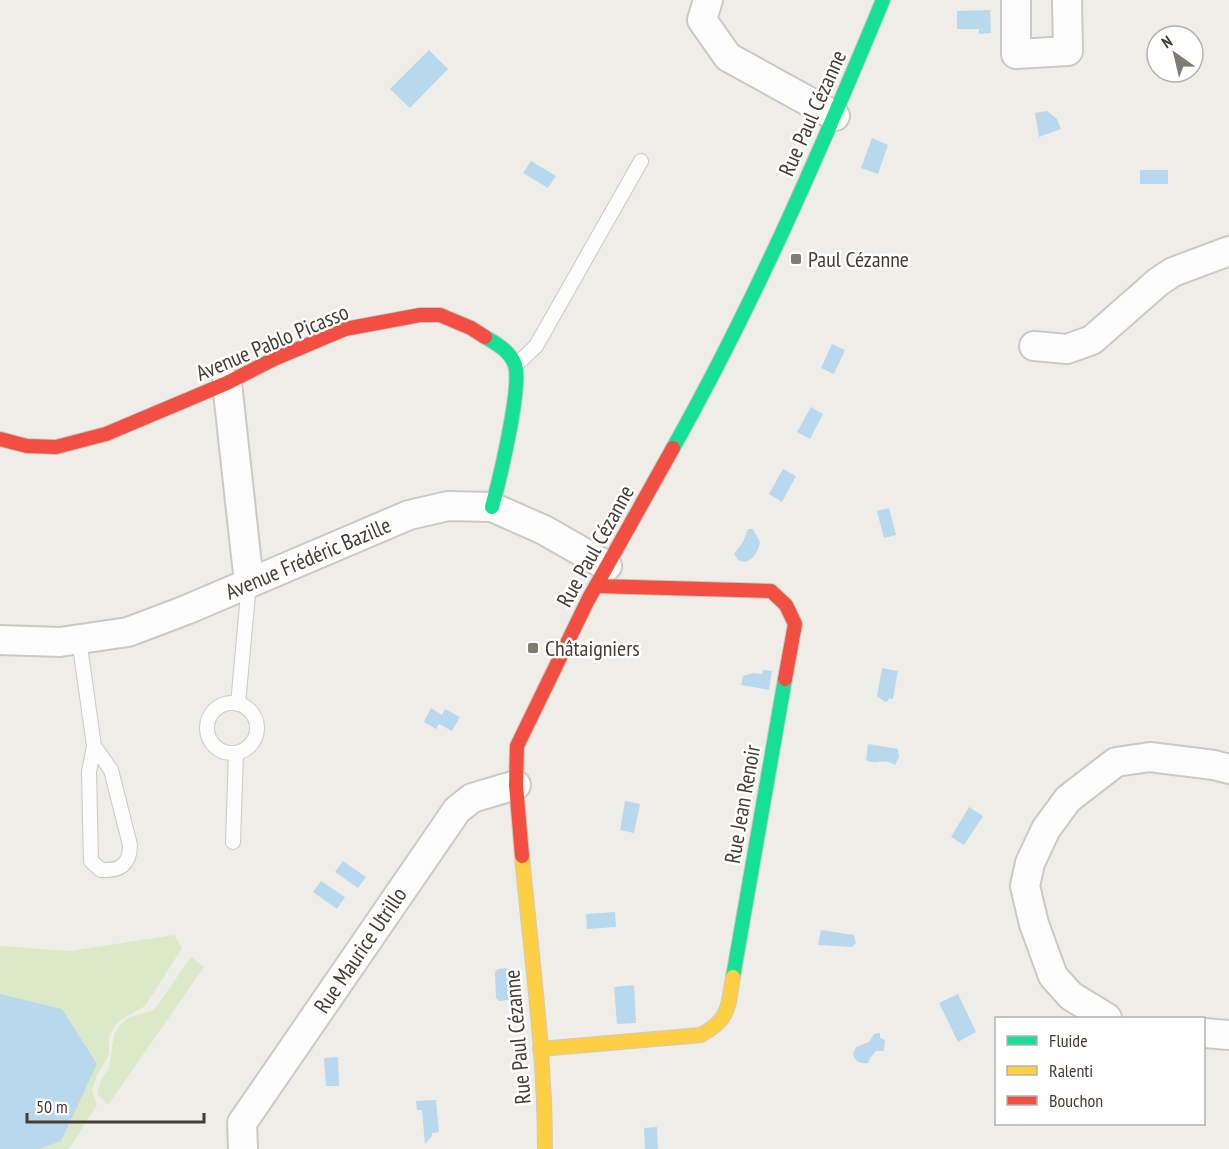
<svg xmlns="http://www.w3.org/2000/svg" width="1229" height="1149" font-family="'PT Sans Narrow',sans-serif">
  <style>
    .green { fill: #dce9c8 }
    .water { fill: #b8d9ed }
    .lines { fill: none; stroke-linecap: round; stroke-linejoin: round }
    .lane-casing { stroke: #cbc9c4; stroke-width: 16 }
    .street-casing { stroke: #cbc9c4; stroke-width: 32 }
    .fast-casing { stroke: #cecabf; stroke-width: 16 }
    .slow-casing { stroke: #cecabf; stroke-width: 16 }
    .jam-casing { stroke: #cecabf; stroke-width: 16 }
    .lane { stroke: #fdfcfc; stroke-width: 14 }
    .street { stroke: #fdfcfc; stroke-width: 28 }
    .fast { stroke: #16e098; stroke-width: 14 }
    .slow { stroke: #ffcf43; stroke-width: 14 }
    .jam { stroke: #f24e42; stroke-width: 14 }
    .poi-dot { fill: #807b73; stroke: #fff; stroke-width: 2 }
    .labels { text-anchor: middle; stroke-width: 5; stroke-linejoin: round; paint-order: stroke }
    .street-label { font-size: 22px; fill: #443e34; stroke: #fff }
    .poi-label { font-size: 22px; fill: #443e34; stroke: #fff; text-anchor: start }
  </style>
  <rect width="100%" height="100%" fill="#efede8"/>
  <g class="green">
    <polygon points="174,935 182,948 145,1006 119,1021 109,1035 109,1055 98,1073 92,1090 97,1105 69,1149 0,1149 0,946 70,951"/>
    <polygon points="191,957 204,967 108,1105 97,1094 101,1080 109,1068 114,1035 120,1025 128,1018 154,1010"/>
  </g>
  <g class="water">
    <polygon points="990,10 991,33 979,34 979,29 957,29 957,11"/>
    <polygon points="429,50 448,69 410,108 390,89"/>
    <polygon points="1047,111 1057,119 1061,129 1039,137 1035,113"/>
    <polygon points="872,138 888,145 878,174 861,168"/>
    <polygon points="531,161 556,176 548,188 523,173"/>
    <rect x="1140" y="170" width="28" height="14"/>
    <polygon points="832,344 845,350 834,374 821,368"/>
    <polygon points="811,407 823,414 810,439 797,432"/>
    <polygon points="783,469 796,476 782,502 769,494"/>
    <polygon points="889,508 896,535 884,538 877,511"/>
    <path d="M748,529H753L760,542C758,552 754,559 745,562L738,560L734,554L743,542Z"/>
    <polygon points="882,668 898,671 893,699 889,698 888,701 885,702 877,696"/>
    <polygon points="763,670 772,671 769,690 741,685 743,676 754,673 762,674"/>
    <polygon points="431,708 442,715 445,709 460,717 452,731 439,724 436,729 424,722"/>
    <path d="M868,744L898,749L899,757L895,765C881,757 877,766 866,760Z"/>
    <polygon points="625,801 640,804 634,833 620,830"/>
    <polygon points="969,807 983,816 964,845 951,837"/>
    <polygon points="343,861 366,877 358,888 335,872"/>
    <polygon points="321,881 345,897 337,909 313,892"/>
    <polygon points="615,912 616,927 587,929 586,914"/>
    <polygon points="821,930 854,935 856,943 852,947 818,945"/>
    <polygon points="507,968 509,971 512,997 509,1000 499,1001 496,998 495,972 498,969"/>
    <polygon points="634,985 636,1023 617,1024 614,987"/>
    <polygon points="0,994 62,1009 97,1064 61,1141 39,1149 0,1149"/>
    <polygon points="958,994 976,1032 958,1042 939,1003"/>
    <path d="M880,1033V1038L885,1040L884,1051H876L870,1058L868,1063C859,1064 856,1062 853,1054L856,1047L869,1042L874,1034Z"/>
    <polygon points="338,1057 339,1086 326,1086 324,1058"/>
    <polygon points="436,1100 439,1132 432,1133 432,1136 425,1144 422,1110 417,1110 416,1101"/>
    <polygon points="657,1127 658,1149 645,1149 644,1128"/>
  </g>
  <g class="lines">
    <defs>
      <g id="lane">
        <polyline points="515,366 536,346 641,161"/>
        <path d="M79,639L94,746L89,772L91,861L101,870C120,871 130,865 130,845L111,770L94,746"/>
        <circle cx="232" cy="728" r="25"/>
        <polyline points="238,704 249,583"/>
        <polyline points="233,842 236,753"/>
      </g>
      <g id="street">
        <polyline points="708,0 702,20 728,57 835,116"/>
        <polyline points="1016,0 1016,54 1068,51 1067,0"/>
        <polyline points="1034,346 1067,349 1092,340 1158,282 1173,272 1229,251"/>
        <polyline points="227,383 249,583"/>
        <polyline points="0,640 60,642 128,632 186,610 409,515 448,506 492,507 544,530 607,566"/>
        <polyline points="1107,1018 1071,996 1053,976 1034,924 1025,886 1030,863 1046,829 1068,799 1116,762 1150,757 1214,765 1229,769"/>
        <polyline points="1204,1033 1229,1035"/>
        <polyline points="243,1149 242,1123 457,810 472,798 516,785"/>
      </g>
      <g id="fast">
        <path d="M485,337C497,344 510,351 515,365C522,387 499,482 492,507"/>
        <path d="M673,448C754,304 820,152 883,0"/>
        <polyline points="733,977 785,679"/>
      </g>
      <g id="slow">
        <path d="M522,856C531,953 545,1052 545,1149"/>
        <path d="M540,1049L701,1035C730,1019 728,1007 733,977"/>
      </g>
      <g id="jam">
        <polyline points="0,439 27,446 56,447 106,434 227,383 274,359 345,329 420,315 440,315 471,328 485,337"/>
        <polyline points="596,586 771,591 786,605 795,624 785,679"/>
        <polyline points="522,856 516,785 517,746 588,600 673,448"/>
      </g>
    </defs>
    <use href="#lane" class="lane-casing"/>
    <use href="#street" class="street-casing"/>
    <use href="#fast" class="fast-casing"/>
    <use href="#slow" class="slow-casing"/>
    <use href="#jam" class="jam-casing"/>
    <use href="#lane" class="lane"/>
    <use href="#street" class="street"/>
    <use href="#fast" class="fast"/>
    <use href="#slow" class="slow"/>
    <use href="#jam" class="jam"/>
  </g>
  <g class="poi-dot">
    <rect x="790" y="253" width="12" height="12" rx="3"/>
    <rect x="527" y="642" width="12" height="12" rx="3"/>
  </g>
  <g class="labels">
    <g class="street-label">
      <text transform="translate(812 113) rotate(-66)" y="8">Rue Paul Cézanne</text>
      <text transform="translate(272 342) rotate(-23)" y="8">Avenue Pablo Picasso</text>
      <text transform="translate(595 546) rotate(-61)" y="8">Rue Paul Cézanne</text>
      <text transform="translate(308 558) rotate(-23)" y="8">Avenue Frédéric Bazille</text>
      <text transform="translate(742 804) rotate(-80)" y="8">Rue Jean Renoir</text>
      <text transform="translate(360 950) rotate(-56)" y="8">Rue Maurice Utrillo</text>
      <text transform="translate(517 1037) rotate(-95)" y="8">Rue Paul Cézanne</text>
    </g>
    <g class="poi-label">
      <text x="808" y="267">Paul Cézanne</text>
      <text x="545" y="656">Châtaigniers</text>
    </g>
  </g>
  <rect x="995" y="1017" width="210" height="108" fill="#ffffff" stroke="#b4b2ae" stroke-width="1.5"/>
  <rect x="1007" y="1036" width="30" height="9" fill="#16e098" stroke="#b4b2ae" stroke-width="1.5"/>
  <text x="1049" y="1047" font-size="18" fill="#443e34">Fluide</text>
  <rect x="1007" y="1066" width="30" height="9" fill="#ffcf43" stroke="#b4b2ae" stroke-width="1.5"/>
  <text x="1049" y="1077" font-size="18" fill="#443e34">Ralenti</text>
  <rect x="1007" y="1096" width="30" height="9" fill="#f24e42" stroke="#b4b2ae" stroke-width="1.5"/>
  <text x="1049" y="1107" font-size="18" fill="#443e34">Bouchon</text>
  <g transform="translate(1175 54) rotate(326)"><circle r="28" fill="#ffffff" stroke="#b4b2ae" stroke-width="1.5"/>
  <path d="M0-4.5L10 22L0 15L-10 22Z" fill="#807b73"/>
  <text y="-9" font-size="16" font-weight="bold" text-anchor="middle" fill="#443e34">N</text>
  </g>
  <path d="M27 1113v9h177v-9" fill="none" stroke="#443e34" stroke-width="3"/>
  <text x="36" y="1113" font-size="18" fill="#443e34" stroke="#ffffff" stroke-width="4.5" paint-order="stroke">50 m</text>
</svg>
